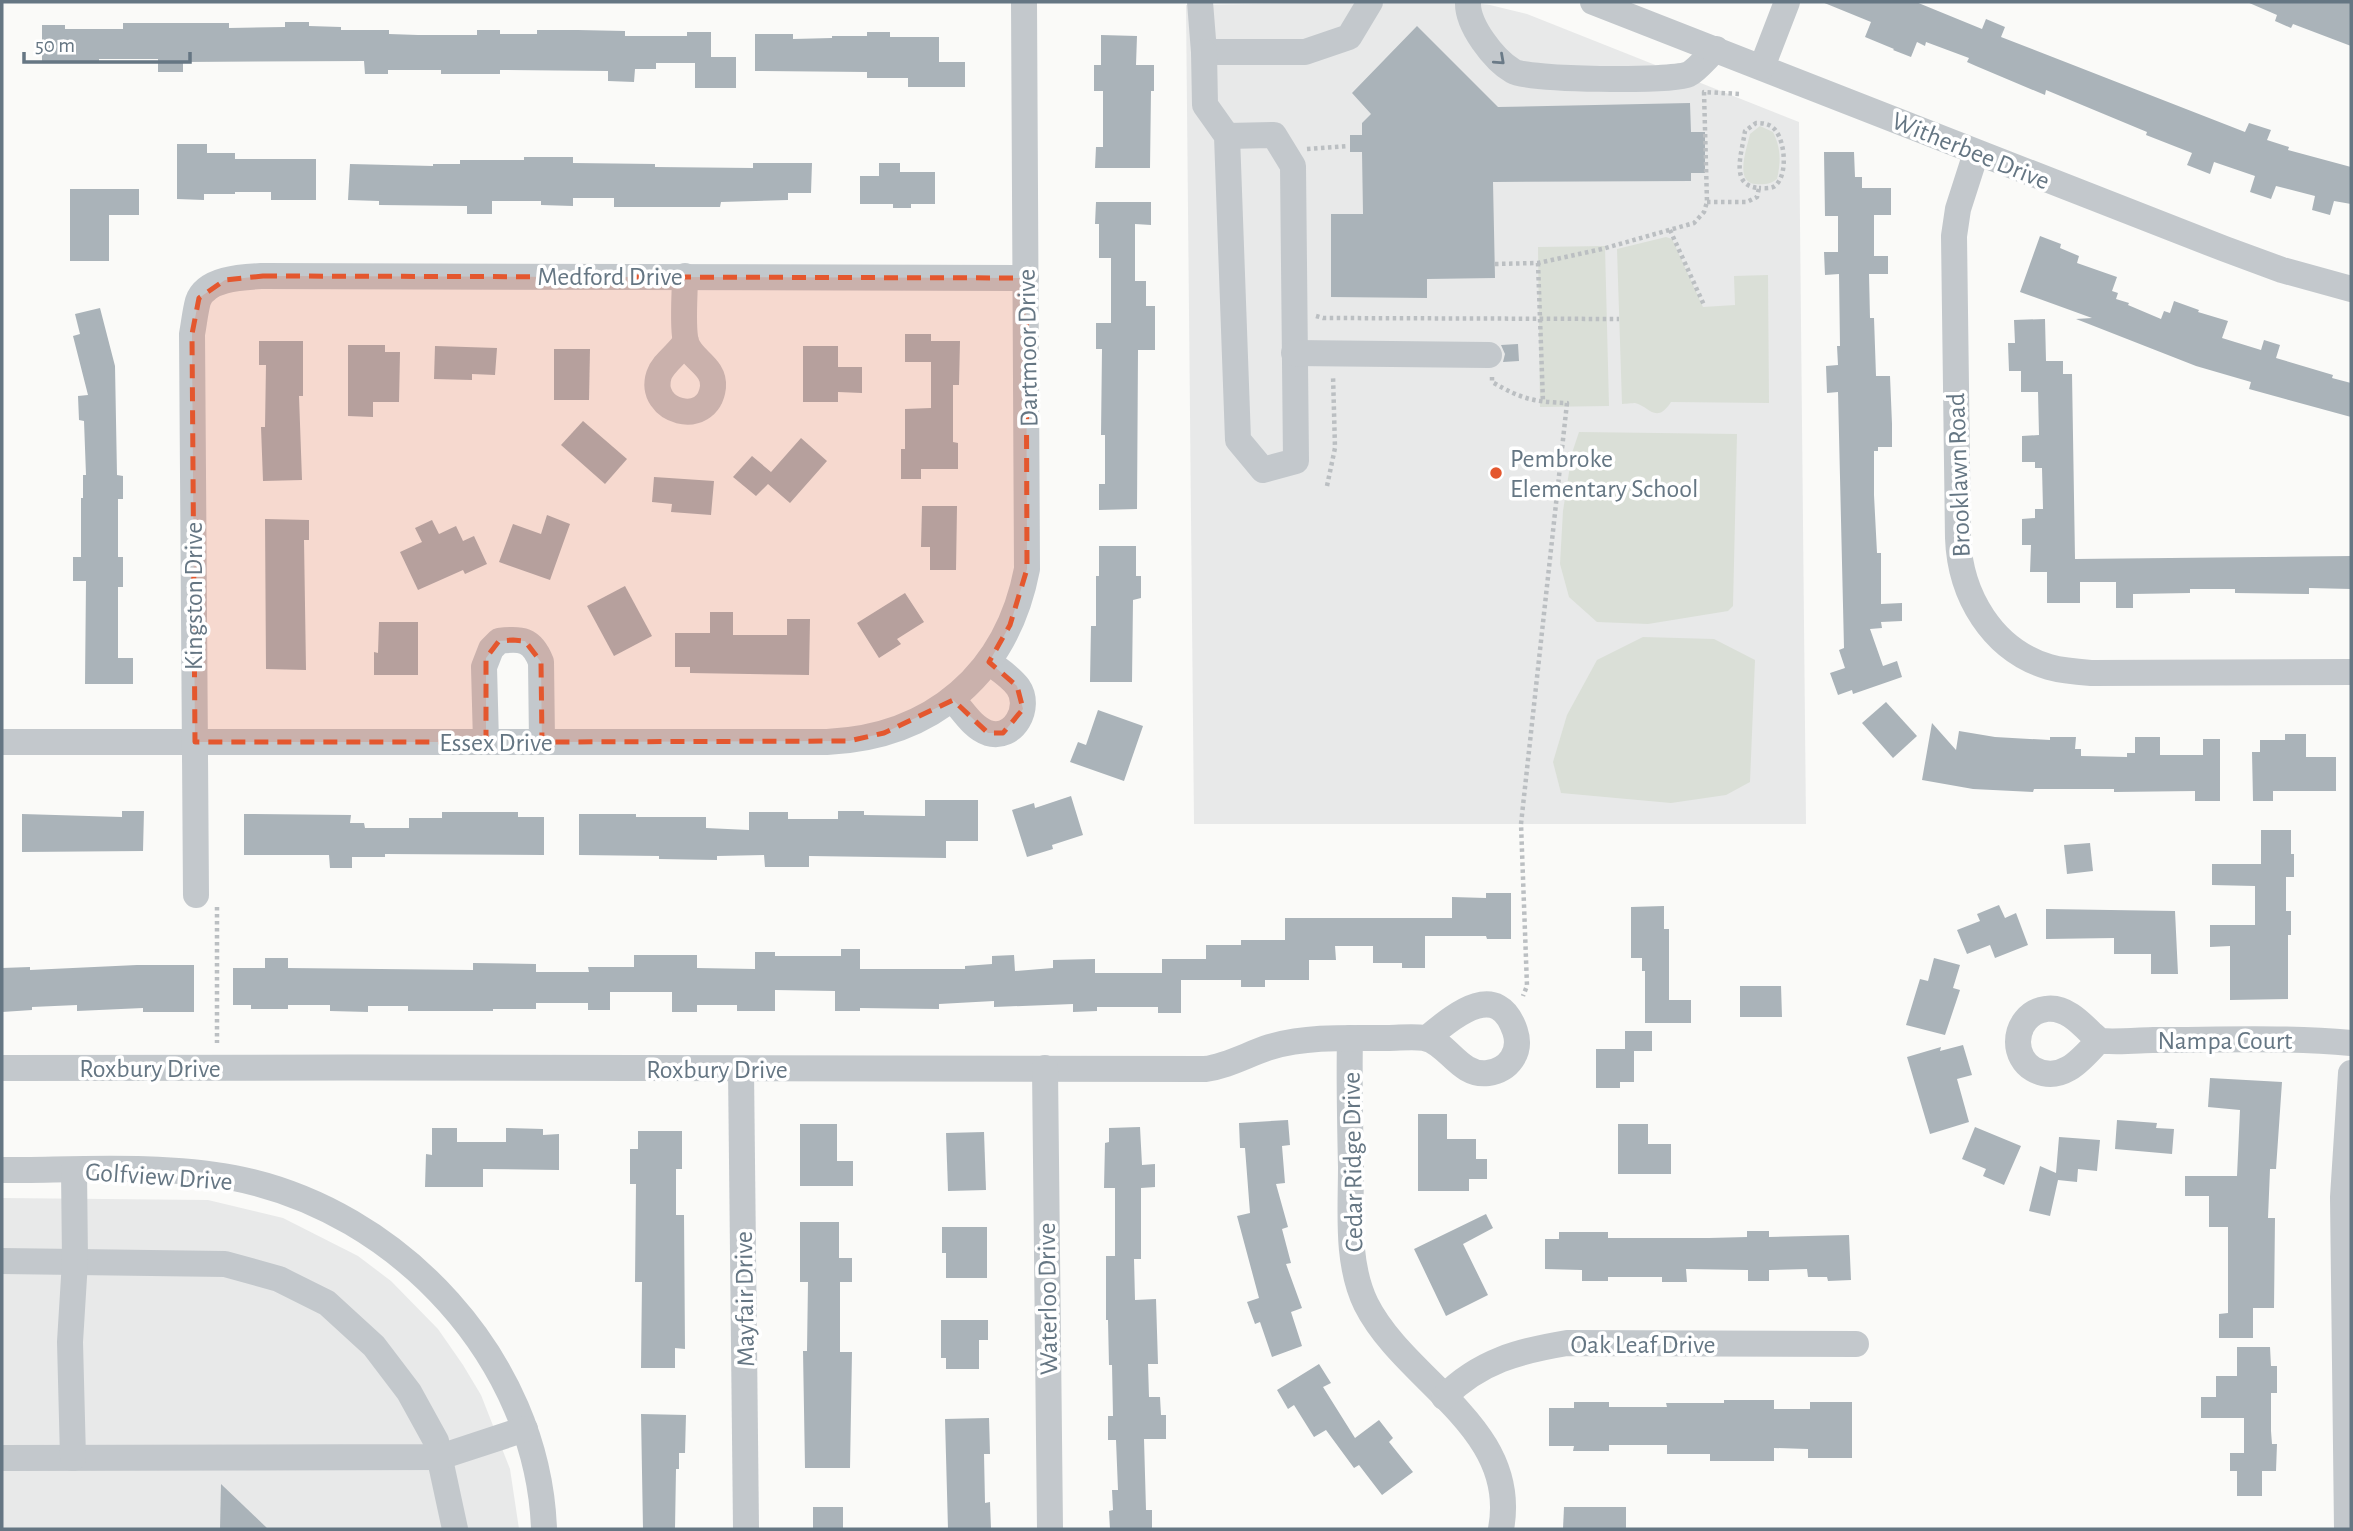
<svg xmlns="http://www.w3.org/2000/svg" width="2353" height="1531" font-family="'Alegreya Sans',sans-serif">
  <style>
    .built { fill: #e8e9e9 }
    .green { fill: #dadfd7 }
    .building { fill: #aab3b9 }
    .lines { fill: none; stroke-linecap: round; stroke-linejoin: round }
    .path { stroke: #bbbfc2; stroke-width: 4.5; stroke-dasharray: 3.5 3.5; stroke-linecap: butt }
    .minor { stroke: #c3c8cc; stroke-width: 26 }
    .oneway { stroke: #6a7a87 }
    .marked { fill: #e4572e; fill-opacity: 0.2; stroke: #e4572e; stroke-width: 5; stroke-dasharray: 14 9; stroke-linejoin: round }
    .poi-dot { fill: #e4572e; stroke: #fff; stroke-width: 2.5 }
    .labels { text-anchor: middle; stroke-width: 7; stroke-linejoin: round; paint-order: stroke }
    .street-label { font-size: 26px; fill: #657683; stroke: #fff }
    .poi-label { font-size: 26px; fill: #657683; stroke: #fff; text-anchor: start }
  </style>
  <rect width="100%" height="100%" fill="#fafaf8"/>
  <g class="built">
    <polygon points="1374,2 1466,2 1490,5 1527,14 1799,122 1806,824 1194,824 1186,5"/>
    <polygon points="2,1198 208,1200 283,1218 358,1256 391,1281 438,1329 463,1365 481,1395 510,1469 519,1529 2,1529"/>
  </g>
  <g class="green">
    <path d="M1760,126L1773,132C1781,148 1781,162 1777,179C1771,184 1763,185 1755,184C1734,182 1747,148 1750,134Z"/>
    <path d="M1666,237L1672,239L1703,307L1735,305L1734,276L1768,275L1769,403L1671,402C1656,425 1649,406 1635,403C1634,403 1623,404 1622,404L1617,249Z"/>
    <polygon points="1605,246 1609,406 1540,407 1538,247"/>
    <polygon points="1579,432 1737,434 1733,606 1728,611 1648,624 1597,622 1569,597 1560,564 1563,511 1572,453"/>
    <polygon points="1643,637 1714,639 1755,660 1750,782 1726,795 1671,803 1561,793 1553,762 1567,715 1597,660"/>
  </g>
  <g class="building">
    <polygon points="1822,2 1916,2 1982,29 1986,19 2005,27 2001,37 2245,132 2249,123 2271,130 2267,140 2289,147 2288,150 2351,167 2351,204 2334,201 2330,215 2312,210 2315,196 2276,186 2271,199 2250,192 2255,176 2214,162 2210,174 2187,165 2192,153 2146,135 2147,132 2046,90 2045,95 1976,66 1967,62 1969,58 1926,42 1925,46 1917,42 1911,57 1893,50 1894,49 1865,37 1871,22"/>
    <polygon points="2247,2 2351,2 2351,46 2293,24 2291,28 2275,21 2277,15"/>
    <polygon points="285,22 309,22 309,26 341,27 341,30 389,30 389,34 418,35 477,35 477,30 500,30 500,34 537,34 537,30 578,30 625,31 625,36 687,36 687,32 711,32 711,57 736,57 736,88 695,88 695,63 656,63 656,69 635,69 634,82 608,81 608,71 500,70 500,74 441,74 441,70 388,70 388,74 365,74 364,61 183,62 183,72 158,72 158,59 99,59 99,62 42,62 42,25 65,25 65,29 123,29 123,23 229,23 229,28 285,27"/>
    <polygon points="1417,26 1498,107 1690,103 1691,132 1705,132 1705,173 1691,173 1691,181 1493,182 1495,278 1427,279 1427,298 1331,297 1331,214 1363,214 1362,152 1350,152 1350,135 1362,135 1362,123 1371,114 1352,93"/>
    <polygon points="867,32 890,32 890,37 939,37 939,62 965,62 965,87 908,87 908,78 867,78 867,72 755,71 755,34 793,34 793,39 832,38 832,36 867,36"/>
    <polygon points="1101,35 1137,36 1136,65 1154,65 1154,91 1151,91 1150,168 1095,168 1096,147 1103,147 1103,91 1094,91 1094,65 1101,65"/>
    <polygon points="177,144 207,144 207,153 235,153 235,159 316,159 316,200 271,200 271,192 235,192 235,194 204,194 204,200 177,199"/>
    <polygon points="1824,152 1854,152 1855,177 1862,177 1862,188 1891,188 1891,215 1874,215 1874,256 1888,256 1888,274 1869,274 1870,318 1874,318 1876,376 1890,376 1892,424 1892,447 1878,447 1878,451 1874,451 1874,495 1877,553 1881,553 1881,604 1902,603 1902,621 1881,622 1882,628 1870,629 1883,666 1897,661 1902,677 1853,694 1852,690 1838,695 1830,673 1845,668 1839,650 1844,648 1838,392 1827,393 1826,366 1838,365 1837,346 1840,346 1839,274 1825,275 1824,252 1838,252 1838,216 1825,216"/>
    <polygon points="524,157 573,157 573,163 655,164 655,167 753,168 753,163 812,163 811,193 788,193 788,200 721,202 720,207 614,207 614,198 573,198 573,206 541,205 541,201 492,201 492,214 467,214 467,206 379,205 379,201 348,200 350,164 433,166 433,164 460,164 460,160 524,160"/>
    <polygon points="879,163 900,163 900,172 935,172 935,204 911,204 911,208 893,208 893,204 860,204 860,176 879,176"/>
    <polygon points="70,189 139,189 139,215 109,215 109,261 70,261"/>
    <polygon points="1096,202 1151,202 1151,225 1135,224 1135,281 1146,281 1146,306 1155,306 1155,350 1138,350 1137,509 1099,510 1099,484 1105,484 1105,435 1101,435 1102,349 1096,349 1096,323 1111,323 1111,258 1099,258 1099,224 1095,224"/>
    <polygon points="2040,236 2061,244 2060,248 2079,256 2077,263 2117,277 2112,291 2118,293 2116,299 2129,303 2128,305 2161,319 2164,311 2170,313 2174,301 2199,310 2198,312 2228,321 2222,338 2261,350 2264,340 2280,345 2276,358 2333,375 2332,378 2351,383 2351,417 2249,389 2251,382 2196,366 2076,319 2092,318 2020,292"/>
    <polygon points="100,308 115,366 117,475 123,476 123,499 118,499 118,557 123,557 123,587 118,587 118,658 133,658 133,684 85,684 86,581 73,581 73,557 81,557 81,498 83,498 83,475 86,475 84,421 79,420 78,396 88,395 73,336 80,334 75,314"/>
    <polygon points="2045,319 2046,361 2063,361 2063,374 2072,374 2075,559 2351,556 2351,589 2309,588 2309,594 2235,593 2235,589 2190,589 2190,593 2133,594 2133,608 2116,608 2116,582 2080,582 2080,603 2047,603 2047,572 2030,572 2031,545 2022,545 2022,519 2035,518 2035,509 2043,509 2042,468 2035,468 2035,462 2022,462 2022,436 2039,435 2038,392 2021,392 2021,371 2009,371 2008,343 2015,343 2014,320"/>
    <polygon points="905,334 931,334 931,341 960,341 959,385 953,385 953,442 958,443 958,469 921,469 921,479 901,479 901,449 905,449 905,409 931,408 931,362 905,362"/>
    <polygon points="259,341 303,341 303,396 299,396 302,480 263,481 261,427 265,427 266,365 259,365"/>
    <polygon points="1518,344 1519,361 1503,362 1505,354 1501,345"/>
    <polygon points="348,345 385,345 385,352 400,352 399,402 373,402 373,417 348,416"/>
    <polygon points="435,346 497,348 495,375 472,374 472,380 434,379"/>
    <polygon points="803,346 838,346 838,367 862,367 862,393 838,392 838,402 803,402"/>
    <polygon points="554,349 590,349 589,400 554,400"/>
    <polygon points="583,421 627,459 605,484 561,445"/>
    <polygon points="801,438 827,461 790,503 768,484 756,496 733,477 752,456 771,472"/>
    <polygon points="654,477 714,481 711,515 671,512 672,504 652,502"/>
    <polygon points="922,506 957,506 956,570 930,570 930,547 921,547"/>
    <polygon points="547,515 570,524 550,580 499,562 513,524 541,534"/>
    <polygon points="265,519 309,520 309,540 304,540 306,670 266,669"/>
    <polygon points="432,520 439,534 456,526 463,541 474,536 487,564 465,574 463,570 418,590 400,552 422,542 415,528"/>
    <polygon points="1099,546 1136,546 1136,576 1141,576 1141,598 1133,600 1132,682 1090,682 1091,626 1096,626 1096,576 1099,576"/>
    <polygon points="625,586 652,636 614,656 587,606"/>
    <polygon points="905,593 924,622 897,639 901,644 879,658 857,623"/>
    <polygon points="710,612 733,612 733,635 787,635 787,619 810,619 809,675 690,673 690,667 675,667 675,633 710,633"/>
    <polygon points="379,622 418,622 418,675 374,675 374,652 378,653"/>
    <polygon points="1886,702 1917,736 1893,758 1862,723"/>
    <polygon points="1098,710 1143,726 1124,781 1070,762 1078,742 1086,745"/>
    <polygon points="1932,723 1956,750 1959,731 1995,737 2050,740 2050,737 2076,737 2075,749 2081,749 2081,756 2127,757 2127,753 2135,753 2135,737 2160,737 2160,755 2203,755 2203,739 2220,739 2220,801 2195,801 2195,791 2114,792 2114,789 2034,789 2033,792 1973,789 1922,780"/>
    <polygon points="2285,734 2306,734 2306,757 2336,757 2336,791 2273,791 2273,801 2253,801 2252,752 2260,752 2260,740 2285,740"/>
    <polygon points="1071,796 1083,835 1052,845 1053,849 1027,857 1012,810 1034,803 1035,808"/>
    <polygon points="925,800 978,800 978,841 946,841 946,858 809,856 809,867 765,867 764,855 717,856 717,860 659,859 659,856 579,855 579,814 636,814 636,817 706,817 706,828 749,830 749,812 788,812 788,819 838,819 838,811 864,811 864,815 925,816"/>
    <polygon points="122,811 144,811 143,851 22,852 22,814 122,817"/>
    <polygon points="442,812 518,812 518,817 544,817 544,855 385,854 385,857 352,857 352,868 330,868 329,855 244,855 244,814 351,815 350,823 364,823 365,828 409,828 409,818 442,818"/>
    <polygon points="2261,830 2291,830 2291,854 2294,854 2294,877 2286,877 2286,911 2291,911 2291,935 2288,935 2288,999 2230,1000 2230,946 2210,947 2210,925 2255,925 2255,886 2212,885 2212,864 2261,864"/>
    <polygon points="2090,843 2093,871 2067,874 2064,845"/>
    <polygon points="1486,893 1511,893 1511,939 1487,939 1486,936 1425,936 1425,968 1402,968 1402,963 1373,963 1373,946 1335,946 1336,960 1309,960 1309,980 1265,980 1265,987 1241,987 1241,980 1181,980 1181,1013 1158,1013 1158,1007 1097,1007 1097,1011 1073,1012 1073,1004 994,1007 994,1001 939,1004 939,1009 860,1008 860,1011 835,1011 835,991 775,990 775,1011 737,1011 737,1005 697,1005 697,1012 672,1012 672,992 610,992 610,1010 588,1010 588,1003 536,1003 536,1009 493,1009 493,1011 408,1011 408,1006 368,1006 368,1012 330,1011 330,1005 288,1005 288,1009 251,1009 251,1005 233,1005 233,968 265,968 265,958 288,958 288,968 473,970 473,963 536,964 536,972 589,972 588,967 634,967 634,955 697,955 697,968 755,969 755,952 775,952 775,956 841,956 841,949 860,949 860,969 965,969 965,966 992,964 992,956 1014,955 1015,971 1053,968 1053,960 1095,959 1095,973 1162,973 1162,959 1206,959 1206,945 1241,945 1241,940 1285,940 1285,918 1452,918 1452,897 1486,898"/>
    <polygon points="1999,905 2005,918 2016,913 2028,945 1995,958 1990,945 1967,954 1957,930 1980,921 1977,914"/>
    <polygon points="1664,906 1664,929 1669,929 1669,1000 1691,1000 1691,1023 1645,1023 1645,971 1642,971 1642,958 1631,958 1631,907"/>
    <polygon points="2046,909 2175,911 2178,974 2151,974 2151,954 2114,954 2114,938 2046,939"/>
    <polygon points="1934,958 1960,965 1953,988 1960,990 1945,1035 1906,1025 1920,979 1928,981"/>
    <polygon points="137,965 194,965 194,1012 143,1012 143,1008 77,1011 77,1005 32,1007 32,1010 2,1012 2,968 30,967 30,970"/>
    <polygon points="1740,986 1781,986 1782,1017 1740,1017"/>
    <polygon points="1625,1031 1652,1031 1652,1051 1634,1051 1634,1082 1620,1082 1620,1088 1596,1088 1596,1049 1625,1049"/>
    <polygon points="1963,1045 1972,1075 1957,1079 1969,1122 1930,1134 1907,1057 1941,1047 1940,1051"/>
    <polygon points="2210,1078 2282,1082 2276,1169 2270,1169 2268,1218 2275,1218 2274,1308 2253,1308 2253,1338 2219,1338 2219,1314 2228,1313 2228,1227 2209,1227 2209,1196 2185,1196 2185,1176 2237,1176 2240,1110 2208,1107"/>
    <polygon points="1418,1114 1447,1114 1447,1139 1476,1139 1476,1159 1487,1159 1487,1179 1469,1179 1469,1191 1418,1191"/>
    <polygon points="1288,1120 1290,1145 1282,1146 1285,1183 1276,1184 1288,1227 1282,1229 1291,1263 1286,1264 1302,1308 1291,1312 1302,1346 1272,1357 1260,1322 1255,1324 1247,1302 1259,1298 1237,1216 1250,1213 1245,1148 1240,1148 1239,1123"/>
    <polygon points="2117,1120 2157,1123 2156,1128 2174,1129 2172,1154 2115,1149"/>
    <polygon points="800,1124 837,1124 837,1161 853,1161 853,1186 800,1186"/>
    <polygon points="1618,1124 1648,1124 1648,1144 1671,1144 1671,1174 1618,1174"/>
    <polygon points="1140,1127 1142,1165 1155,1164 1155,1187 1141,1188 1141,1259 1134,1259 1135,1300 1156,1299 1158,1364 1148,1364 1149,1397 1160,1397 1161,1415 1166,1415 1166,1439 1144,1439 1146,1510 1152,1510 1152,1529 1110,1529 1109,1511 1113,1510 1112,1490 1118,1490 1116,1440 1108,1440 1108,1416 1113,1416 1112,1365 1109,1365 1108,1320 1106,1320 1106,1256 1115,1256 1115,1188 1104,1188 1105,1143 1109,1142 1109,1128"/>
    <polygon points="1975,1127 2021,1146 2004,1185 1983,1176 1986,1169 1962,1159"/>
    <polygon points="432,1128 457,1128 457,1142 506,1142 506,1128 543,1129 543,1135 559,1134 559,1170 483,1169 483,1187 425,1187 426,1154 432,1155"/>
    <polygon points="638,1131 682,1131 682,1169 676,1169 676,1215 684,1215 685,1349 675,1348 675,1368 641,1368 642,1282 635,1282 636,1184 630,1184 630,1149 638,1149"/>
    <polygon points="984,1132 986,1190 948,1191 946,1133"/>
    <polygon points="2059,1137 2100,1140 2097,1171 2078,1169 2077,1182 2058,1180 2050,1216 2029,1211 2040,1166 2056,1173"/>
    <polygon points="1486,1214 1493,1228 1463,1244 1488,1295 1446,1316 1414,1249"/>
    <polygon points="800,1222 839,1222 839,1258 852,1258 852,1282 840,1282 840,1352 852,1352 850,1468 805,1468 803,1351 807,1351 808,1282 800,1282"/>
    <polygon points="942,1227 987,1227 987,1278 946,1278 946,1253 942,1253"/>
    <polygon points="1747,1231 1769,1231 1769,1237 1849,1235 1851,1280 1828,1281 1827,1277 1808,1277 1807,1269 1769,1270 1769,1281 1748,1281 1748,1270 1686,1269 1687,1282 1662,1282 1662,1277 1608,1277 1608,1281 1582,1281 1582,1270 1545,1269 1545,1239 1559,1239 1559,1232 1608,1232 1608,1238 1709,1238 1747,1237"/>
    <polygon points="941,1320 988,1320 988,1340 979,1340 979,1369 946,1369 946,1358 941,1358"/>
    <polygon points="2237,1347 2270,1347 2271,1366 2277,1366 2277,1393 2271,1393 2271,1431 2272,1444 2277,1444 2276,1471 2262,1471 2262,1496 2237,1496 2237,1471 2230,1471 2230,1453 2244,1453 2244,1418 2201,1418 2201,1397 2216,1397 2216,1376 2237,1376"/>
    <polygon points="1319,1364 1331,1383 1323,1387 1355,1438 1379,1420 1393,1438 1389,1442 1413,1472 1382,1495 1359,1465 1354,1468 1326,1430 1314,1437 1294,1405 1288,1409 1277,1390"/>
    <polygon points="1724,1400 1774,1400 1774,1409 1810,1409 1810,1402 1852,1402 1852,1458 1808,1458 1808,1449 1774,1448 1774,1461 1710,1461 1710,1454 1667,1454 1667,1445 1609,1445 1609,1451 1573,1451 1574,1446 1549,1446 1549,1408 1574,1408 1574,1402 1609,1402 1609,1407 1667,1407 1666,1403 1724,1403"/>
    <polygon points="641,1414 686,1415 685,1453 679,1453 679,1469 676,1469 675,1529 643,1529"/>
    <polygon points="989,1418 990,1454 984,1454 985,1503 990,1502 991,1529 948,1529 945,1419"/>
    <polygon points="221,1484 268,1529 220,1529"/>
    <rect x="813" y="1507" width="30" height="22"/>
    <polygon points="1564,1507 1626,1507 1626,1529 1563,1529"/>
  </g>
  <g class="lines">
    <g class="path">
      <polyline points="1307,149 1348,146"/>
      <path d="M1707,202H1747L1757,197L1759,188C1729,186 1742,153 1745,131L1756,123C1764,123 1771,124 1776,131C1785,143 1788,175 1775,186C1771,189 1764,188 1759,188"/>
      <polyline points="1670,230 1704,305"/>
      <polyline points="1538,263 1543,402"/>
      <polyline points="1495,264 1538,263 1602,249 1694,223 1704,212 1707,202 1704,92 1740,94"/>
      <polyline points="1316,316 1323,318 1619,319"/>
      <path d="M1492,377V382C1522,399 1533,402 1567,403L1521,824L1527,986L1523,996"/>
      <polyline points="1327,486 1335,448 1333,375"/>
      <polyline points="217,907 217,1043"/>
    </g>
    <g class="minor">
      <polyline points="1200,2 1204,52 1305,52 1349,37 1370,2"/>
      <path d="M1468,2C1467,25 1494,60 1513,71C1528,80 1671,82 1689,74C1698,69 1708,56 1716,49"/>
      <polyline points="1593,2 2225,249 2282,270 2351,289"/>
      <polyline points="1204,52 1205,105 1227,136 1238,440 1263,470 1296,461 1293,166 1274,135 1227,136"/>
      <polyline points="1762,67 1787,2"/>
      <path d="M1976,153L1958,209L1954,236L1958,538C1960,595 1992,650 2049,667C2063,671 2078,672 2092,673L2351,672"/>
      <path d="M685,276C685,292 682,328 686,342C691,360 715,366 713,387C708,429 647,412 659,375C663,363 679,353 686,341"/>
      <polyline points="1294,353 1489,355"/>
      <path d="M953,700C963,711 973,728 988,733C1014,741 1032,707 1018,687C1011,677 998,669 989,662"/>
      <path d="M2,742H827C933,737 1007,673 1027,569L1024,2"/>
      <path d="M486,742L484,667L491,649L499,641C521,638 532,639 541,662L542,742"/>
      <path d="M196,895L192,334C194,324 195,312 198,301C206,278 243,277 263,276L1026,278"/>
      <path d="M1350,1038C1349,1081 1350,1124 1351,1167C1351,1211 1346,1263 1366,1304C1405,1382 1520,1427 1501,1529"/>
      <path d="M2099,1040C2082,1059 2061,1085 2033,1069C2024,1064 2018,1053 2018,1042C2018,1026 2029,1011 2046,1009C2064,1006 2079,1021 2091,1033C2094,1035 2096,1038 2099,1040C2107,1043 2143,1040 2153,1040C2219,1040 2286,1037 2351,1043"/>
      <path d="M2,1068C403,1067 804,1068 1205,1069C1228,1066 1248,1054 1270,1047C1307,1036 1349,1038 1387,1038C1399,1038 1413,1036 1424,1038C1447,1041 1459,1077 1488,1073C1509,1070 1522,1052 1515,1031C1497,978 1453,1017 1427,1038"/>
      <polyline points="1045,1068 1050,1529"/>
      <polyline points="741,1069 746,1529"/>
      <path d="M2,1170C76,1170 161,1164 234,1178C399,1210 538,1360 544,1529"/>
      <polyline points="2,1261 225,1264 279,1279 327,1303 374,1346 409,1392 436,1441 455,1529"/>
      <path d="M1444,1397C1480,1361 1519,1351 1567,1343L1856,1344"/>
      <polyline points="2,1458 440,1457 525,1429"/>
      <polyline points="73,1458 70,1342 75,1261 74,1170"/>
      <polyline points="2347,1529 2343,1197 2351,1073"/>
    </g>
  </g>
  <defs><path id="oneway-chevron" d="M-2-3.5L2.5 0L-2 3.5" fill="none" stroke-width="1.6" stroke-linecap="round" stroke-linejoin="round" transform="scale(1.75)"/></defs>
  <use class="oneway" href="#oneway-chevron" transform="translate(1500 60) rotate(42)"/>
  <path class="marked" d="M263,276L1026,278L1027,569L1010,625L989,662L1017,686L1023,709L1003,733H988L953,700L884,733L849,741L542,742L541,662L525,641L513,640L499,641L486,658V742H195L192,334L199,298L225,280Z"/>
  <circle class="poi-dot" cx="1496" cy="473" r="7"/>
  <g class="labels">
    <g class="street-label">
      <text transform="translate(1971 150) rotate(22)" y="9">Witherbee Drive</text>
      <text x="610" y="285">Medford Drive</text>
      <text transform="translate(1027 348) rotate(-91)" y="9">Dartmoor Drive</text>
      <text transform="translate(1958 475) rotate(-92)" y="9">Brooklawn Road</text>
      <text transform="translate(193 596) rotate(-90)" y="9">Kingston Drive</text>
      <text x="496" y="751">Essex Drive</text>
      <text x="2225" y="1049">Nampa Court</text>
      <text x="150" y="1077">Roxbury Drive</text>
      <text x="717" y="1078">Roxbury Drive</text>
      <text transform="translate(1352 1162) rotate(-91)" y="9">Cedar Ridge Drive</text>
      <text transform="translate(159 1176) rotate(4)" y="9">Golfview Drive</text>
      <text transform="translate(744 1299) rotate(-91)" y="9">Mayfair Drive</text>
      <text transform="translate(1047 1299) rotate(-91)" y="9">Waterloo Drive</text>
      <text x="1643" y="1353">Oak Leaf Drive</text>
    </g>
    <g class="poi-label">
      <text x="1510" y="467">Pembroke<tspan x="1510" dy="30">Elementary School</tspan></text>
    </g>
  </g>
  <rect width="2353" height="1531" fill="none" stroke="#657683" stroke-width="7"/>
  <path d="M24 52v10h166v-10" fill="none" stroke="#657683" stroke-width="3.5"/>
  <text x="35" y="52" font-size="21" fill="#657683" stroke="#ffffff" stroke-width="5" paint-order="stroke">50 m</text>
</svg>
